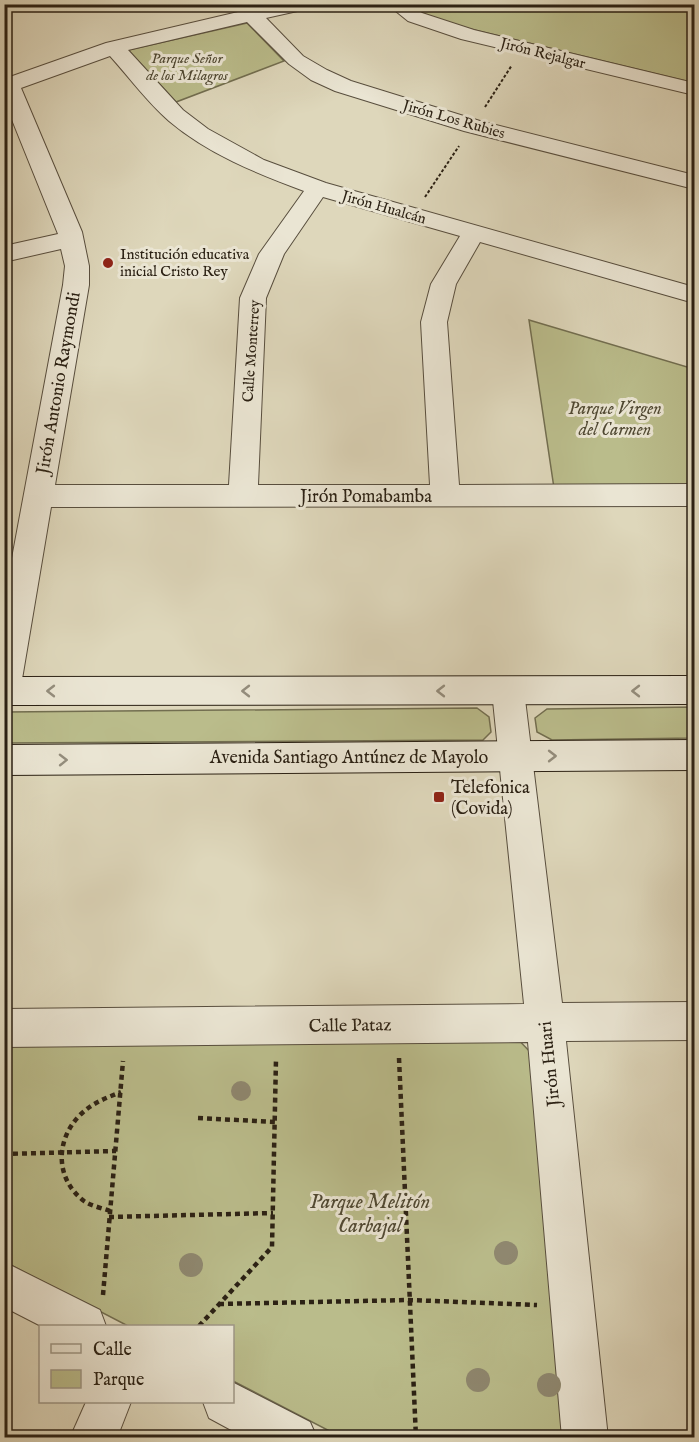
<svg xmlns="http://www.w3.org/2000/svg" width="699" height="1442" font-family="'IM FELL English',serif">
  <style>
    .green { fill: #babc8b; stroke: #726e50; stroke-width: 1.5 }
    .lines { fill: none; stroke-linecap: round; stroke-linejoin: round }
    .street-casing { stroke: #584e3e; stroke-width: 2 }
    .secondary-casing { stroke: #2b2114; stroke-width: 2 }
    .path-far1 { stroke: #2b2114; stroke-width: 2; stroke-dasharray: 3 2; stroke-linecap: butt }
    .path { stroke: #2b2114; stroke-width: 4.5; stroke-dasharray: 5 4; stroke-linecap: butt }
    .street { fill: #eae5d3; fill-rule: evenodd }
    .secondary { fill: #eae5d3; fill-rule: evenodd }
    .tree { fill: #8f8870 }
    .oneway { stroke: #948d7d }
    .poi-dot { fill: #8f2418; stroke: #eae5d3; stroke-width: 2 }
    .labels { text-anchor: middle; stroke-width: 6; stroke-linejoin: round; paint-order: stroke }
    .far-street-label { font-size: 15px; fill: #2b2114; stroke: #eae5d3 }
    .far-park-label { font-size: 15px; font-style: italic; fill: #4f4832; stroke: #eae5d3 }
    .far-poi-label { font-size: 15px; fill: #2b2114; stroke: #eae5d3; text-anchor: start }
    .street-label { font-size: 18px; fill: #2b2114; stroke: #eae5d3 }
    .park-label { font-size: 18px; font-style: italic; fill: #4f4832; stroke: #eae5d3 }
    .poi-label { font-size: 18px; fill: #2b2114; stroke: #eae5d3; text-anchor: start }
    .near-park-label { font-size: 21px; font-style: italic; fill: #4f4832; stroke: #eae5d3 }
  </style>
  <rect width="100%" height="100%" fill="#ded7bb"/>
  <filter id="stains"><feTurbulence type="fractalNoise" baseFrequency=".00333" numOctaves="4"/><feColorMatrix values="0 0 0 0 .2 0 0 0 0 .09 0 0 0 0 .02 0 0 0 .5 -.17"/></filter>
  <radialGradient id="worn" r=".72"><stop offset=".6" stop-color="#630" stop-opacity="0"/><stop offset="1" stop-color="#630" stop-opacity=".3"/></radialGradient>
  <g class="green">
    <polygon points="410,5 694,5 694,83 466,28 429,17"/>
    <polygon points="247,23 284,61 176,102 128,50"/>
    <polygon points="529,320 694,369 694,487 554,488"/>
    <polygon points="694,707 694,738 552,740 537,732 535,718 547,709"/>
    <polygon points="477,708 489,717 491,732 483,740 5,743 5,712"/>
    <polygon points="511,1032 534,1056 567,1437 341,1437 233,1381 232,1326 128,1326 5,1262 4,1040"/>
  </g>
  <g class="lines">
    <defs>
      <g id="street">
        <path d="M231,4H253L256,8L273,4H314L311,8L266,18L303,56L327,70L351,81L480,121L694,175V189L464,131L335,91L311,80L289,64L247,22L128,50L183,110L208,129L264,160L326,183L694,287V303L480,242L456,284L447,322L459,485L694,484V506L51,507L20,691L15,701L4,705V601L63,285L65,266L61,249L4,262V246L58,234L4,100V79L106,43L238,12ZM110,56C129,77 147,102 169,121C208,154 256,173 304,191L259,254L240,298L229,485H55L89,285V266L82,232L21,88ZM323,197L460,236L431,284L421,322L430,485H258L266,298L284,254Z"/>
        <polygon points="387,4 411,4 422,13 474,30 694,83 694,95 461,39 408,21"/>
        <polygon points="508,677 519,681 524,691 562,1003 694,1002 694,1040 566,1041 608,1438 562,1438 528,1042 4,1047 4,1009 524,1004 492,691 497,681"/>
        <polygon points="4,1262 100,1310 106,1326 41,1326 4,1307"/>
        <polygon points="232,1382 310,1422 317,1438 246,1438 209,1418 203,1402 232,1402"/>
        <polygon points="86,1402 131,1402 117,1438 70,1438"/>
      </g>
      <g id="secondary">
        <polygon points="694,676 694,704 4,705 4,677"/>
        <polygon points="694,740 694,770 4,775 4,745"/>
      </g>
    </defs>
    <use href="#street" class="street-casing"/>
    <use href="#secondary" class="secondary-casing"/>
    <g class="path-far1">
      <polyline points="485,107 512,65"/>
      <polyline points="425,197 459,146"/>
    </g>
    <g class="path">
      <polyline points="399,1058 416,1438"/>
      <polyline points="198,1118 275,1122"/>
      <polyline points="4,1154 116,1151"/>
      <path d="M110,1211C102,1208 91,1206 84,1201C55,1179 55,1140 80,1115C92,1103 106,1098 121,1092"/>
      <polyline points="109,1217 273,1213"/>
      <polyline points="103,1295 123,1061"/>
      <polyline points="219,1304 409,1300 537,1305"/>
      <polyline points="199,1326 272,1247 276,1059"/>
    </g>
    <use href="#street" class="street"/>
    <use href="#secondary" class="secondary"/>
  </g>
  <g class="tree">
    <circle cx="241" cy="1091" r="10"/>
    <circle cx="506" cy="1253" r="12"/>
    <circle cx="191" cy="1265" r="12"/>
    <circle cx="478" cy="1380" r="12"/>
    <circle cx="549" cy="1385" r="12"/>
  </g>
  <defs><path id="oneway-chevron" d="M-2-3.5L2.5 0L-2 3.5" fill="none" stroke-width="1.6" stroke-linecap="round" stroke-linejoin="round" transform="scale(1.5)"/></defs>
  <g class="oneway">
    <use href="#oneway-chevron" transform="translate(51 691) rotate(180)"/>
    <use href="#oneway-chevron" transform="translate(246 691) rotate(180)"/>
    <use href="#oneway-chevron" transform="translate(441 691) rotate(180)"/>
    <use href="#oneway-chevron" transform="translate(636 691) rotate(180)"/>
    <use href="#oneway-chevron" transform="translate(552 756)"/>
    <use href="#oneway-chevron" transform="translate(63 760) rotate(-1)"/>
  </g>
  <g class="poi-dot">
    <circle cx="108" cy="263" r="6"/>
    <rect x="433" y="791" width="12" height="12" rx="3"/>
  </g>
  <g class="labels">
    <g class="far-street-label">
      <text transform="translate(543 53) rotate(14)" y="5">Jirón Rejalgar</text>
      <text transform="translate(454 119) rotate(16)" y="5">Jirón Los Rubies</text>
      <text transform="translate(384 207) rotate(16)" y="5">Jirón Hualcán</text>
      <text transform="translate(251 351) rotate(-86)" y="5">Calle Monterrey</text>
    </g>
    <g class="far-park-label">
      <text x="187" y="63">Parque Señor<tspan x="187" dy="17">de los Milagros</tspan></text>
    </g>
    <g class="far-poi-label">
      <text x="120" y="259">Institución educativa<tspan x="120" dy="17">inicial Cristo Rey</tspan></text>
    </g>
    <g class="street-label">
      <text transform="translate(58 383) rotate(-80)" y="6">Jirón Antonio Raymondi</text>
      <text x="366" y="502">Jirón Pomabamba</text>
      <text x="349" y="763">Avenida Santiago Antúnez de Mayolo</text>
      <text transform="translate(350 1025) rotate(-1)" y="6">Calle Pataz</text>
      <text transform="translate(549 1064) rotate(-96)" y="6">Jirón Huari</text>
    </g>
    <g class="park-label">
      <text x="615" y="414">Parque Virgen<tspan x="615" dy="21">del Carmen</tspan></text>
    </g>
    <g class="poi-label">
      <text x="451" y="793">Telefonica<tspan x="451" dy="21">(Covida)</tspan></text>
    </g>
    <g class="near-park-label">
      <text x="370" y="1208">Parque Melitón<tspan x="370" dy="24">Carbajal</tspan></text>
    </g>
  </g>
  <rect width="699" height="1442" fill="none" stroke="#ded7bb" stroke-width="24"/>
  <rect x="6" y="6" width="687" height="1430" fill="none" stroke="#2b2114" stroke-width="3"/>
  <rect x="12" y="12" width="675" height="1418" fill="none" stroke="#2b2114" stroke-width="1.5"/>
  <rect x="39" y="1325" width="195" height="78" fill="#eae5d3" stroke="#9e9787" stroke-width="1.5"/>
  <rect x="51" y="1344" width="30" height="9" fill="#eae5d3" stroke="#9e9787" stroke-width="1.5"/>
  <text x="93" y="1355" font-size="18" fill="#2b2114">Calle</text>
  <rect x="51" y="1370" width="30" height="18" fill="#babc8b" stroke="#9e9787" stroke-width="1.5"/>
  <text x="93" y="1385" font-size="18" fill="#2b2114">Parque</text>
  <rect width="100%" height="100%" filter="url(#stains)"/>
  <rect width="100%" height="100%" fill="url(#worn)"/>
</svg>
